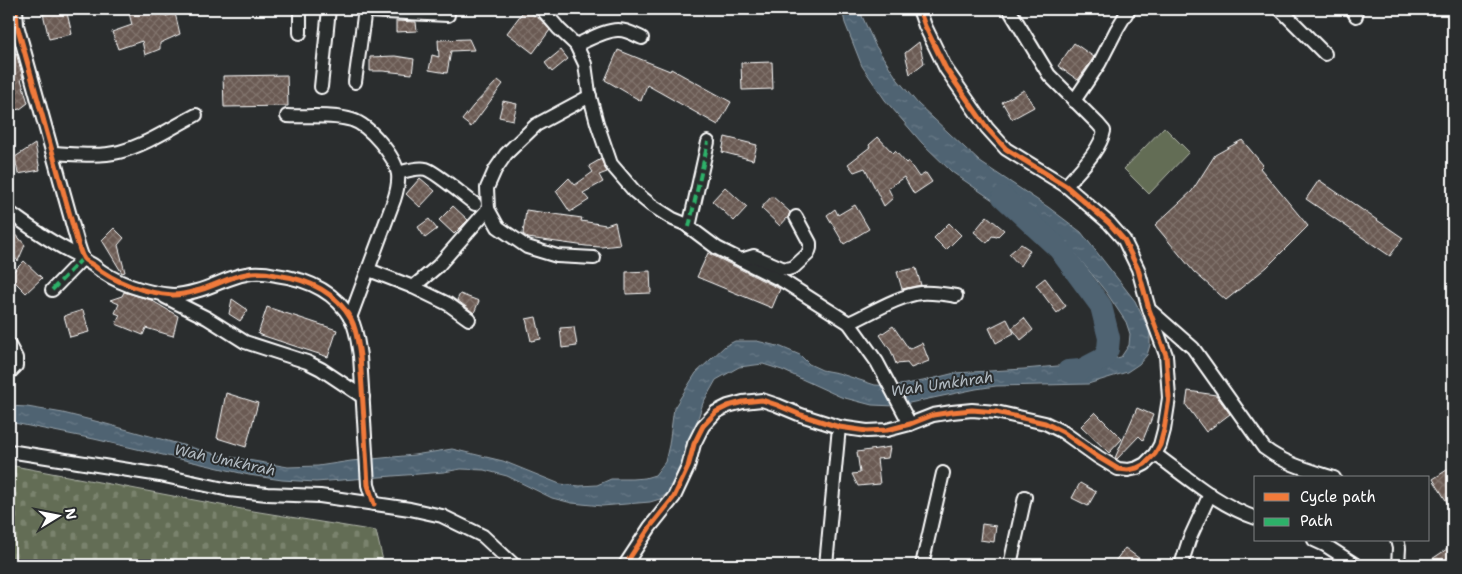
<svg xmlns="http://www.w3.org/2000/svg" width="1462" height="574" font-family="'Shantell Sans',sans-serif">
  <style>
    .grass { fill: #636d54; stroke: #b1b6aa }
    .cemetery { fill: url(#cemetery-stones); stroke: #b1b6aa }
    .water { fill: url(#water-ripples); stroke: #95a1aa }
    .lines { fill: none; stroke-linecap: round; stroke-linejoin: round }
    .river { stroke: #4f6372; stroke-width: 22 }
    .building { fill: url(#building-cross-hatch); stroke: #fff }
    .minor-casing { stroke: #fff; stroke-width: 16 }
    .minor { stroke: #2a2d2e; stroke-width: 12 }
    .quiet { stroke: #2db169; stroke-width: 4; stroke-dasharray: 8 4; stroke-linecap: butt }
    .cycleway-casing { stroke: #2a2d2e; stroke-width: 8 }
    .cycleway { stroke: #f17a3a; stroke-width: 5 }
    .labels { text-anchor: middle; stroke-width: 4; stroke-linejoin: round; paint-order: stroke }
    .water-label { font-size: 15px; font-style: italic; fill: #b0b9c0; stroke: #2a2d2e }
  </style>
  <defs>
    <pattern id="cemetery-stones" width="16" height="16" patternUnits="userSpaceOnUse" patternTransform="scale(1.25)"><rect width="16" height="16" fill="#636d54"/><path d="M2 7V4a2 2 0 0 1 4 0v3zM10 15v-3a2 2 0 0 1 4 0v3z" fill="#7a836e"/></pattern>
    <pattern id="water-ripples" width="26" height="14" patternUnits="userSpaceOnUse" patternTransform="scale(1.25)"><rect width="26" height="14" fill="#4f6372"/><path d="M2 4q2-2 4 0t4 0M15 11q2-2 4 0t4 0" fill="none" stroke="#697a87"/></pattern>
    <pattern id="building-cross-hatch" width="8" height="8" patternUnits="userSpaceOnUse" patternTransform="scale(1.25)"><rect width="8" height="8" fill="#6a5a52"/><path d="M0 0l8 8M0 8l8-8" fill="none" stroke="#80736c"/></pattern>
  </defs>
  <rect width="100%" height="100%" fill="#2a2d2e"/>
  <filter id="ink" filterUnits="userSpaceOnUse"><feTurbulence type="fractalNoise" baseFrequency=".02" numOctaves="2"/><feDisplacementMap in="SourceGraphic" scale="10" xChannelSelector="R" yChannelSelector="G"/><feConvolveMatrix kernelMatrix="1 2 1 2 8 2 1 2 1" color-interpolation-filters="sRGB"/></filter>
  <g filter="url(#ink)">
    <polygon class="grass" points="1164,127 1189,152 1149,194 1124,169"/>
    <polygon class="cemetery" points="9,465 247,510 376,531 384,565 9,565"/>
    <polygon class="water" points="842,9 861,9 862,16 875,45 898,80 918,104 980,162 1048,207 1081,232 1135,301 1150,332 1150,345 1147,355 1139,364 1127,372 1088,384 996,386 976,389 895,406 872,405 841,397 782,370 763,364 739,367 716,380 703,403 678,480 670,491 660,499 650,502 602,506 572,503 552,498 507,476 484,470 461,469 444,472 316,482 282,480 249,475 94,439 9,422 9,406 27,407 63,413 99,422 219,455 288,467 318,466 351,461 414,455 452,449 503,461 560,484 580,486 597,485 611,479 632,479 645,478 655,475 665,462 669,445 674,408 696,373 725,346 735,341 757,341 781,347 800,355 809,364 822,370 838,373 875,385 894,386 923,381 955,373 1024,369 1091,363 1121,357 1129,345 1130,334 1126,322 1106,292 1069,246 1023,216 994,201 952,172 922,143 885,100 862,66 845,23"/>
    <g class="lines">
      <polyline class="river" points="1003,197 1059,249 1101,306 1109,338 1108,349 1104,358 1081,370 1068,371"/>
    </g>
    <g class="building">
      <polygon points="42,9 66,9 72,34 49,39"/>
      <polygon points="128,9 162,9 166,16 175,13 180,34 160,43 160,49 145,55 142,41 118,49 112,32 132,25"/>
      <polygon points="525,9 541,20 550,30 533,53 507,33"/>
      <polygon points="396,21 416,22 417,31 396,32"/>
      <polygon points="469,39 474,50 451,51 447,73 429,70 432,55 439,57 438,40"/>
      <polygon points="919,42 924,63 910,74 905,53"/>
      <polygon points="1074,43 1094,57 1078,80 1058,66"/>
      <polygon points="561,50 568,59 552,72 545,63"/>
      <polygon points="618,50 670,71 671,69 731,102 718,125 647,85 641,101 605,80"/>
      <polygon points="16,53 23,78 21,79 28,103 20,109 10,111 9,56"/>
      <polygon points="395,56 414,59 412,74 383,71 370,71 370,57"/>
      <polygon points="772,62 773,89 742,90 741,63"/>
      <polygon points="287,75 288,106 224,107 223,76"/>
      <polygon points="498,80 503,84 471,127 462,120 473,106"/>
      <polygon points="1024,90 1034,107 1012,119 1002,102"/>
      <polygon points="503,101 517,104 513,120 499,117"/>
      <polygon points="725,137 757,145 753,160 722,152"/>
      <polygon points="878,137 893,153 895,151 906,163 908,161 919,177 926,173 932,182 914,194 904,177 888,188 893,198 884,206 865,168 854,172 848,164 870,147 869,145"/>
      <polygon points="1242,140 1263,165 1260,168 1308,226 1267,267 1226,300 1194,272 1155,225 1192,191 1215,155"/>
      <polygon points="35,144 40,170 18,174 15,157"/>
      <polygon points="601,159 607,172 599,175 603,182 583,193 589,200 570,212 556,191 569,178 575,185 593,172 589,166"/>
      <polygon points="420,178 435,191 420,207 406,194"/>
      <polygon points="1319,180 1403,238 1390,256 1306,199"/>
      <polygon points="725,187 747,207 734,221 712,201"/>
      <polygon points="772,196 790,212 788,217 780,226 761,208"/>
      <polygon points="855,205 869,229 844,244 827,215 835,209 838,215"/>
      <polygon points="453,206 468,220 454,234 439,220"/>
      <polygon points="526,210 582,218 581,221 606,225 615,222 620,245 601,247 586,246 528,238 523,234"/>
      <polygon points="987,216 1004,230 997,237 992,236 987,243 974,232"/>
      <polygon points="429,219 437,229 425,238 418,227"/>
      <polygon points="949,223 961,235 946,250 934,238"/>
      <polygon points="9,226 25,245 18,261 9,251"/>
      <polygon points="114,228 124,238 118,245 125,272 122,273 102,240"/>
      <polygon points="1021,244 1030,250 1020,266 1009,254"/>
      <polygon points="708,253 780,289 772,308 697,277"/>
      <polygon points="24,261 42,278 26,293 9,276"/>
      <polygon points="916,268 921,285 902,289 897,272"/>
      <polygon points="650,271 651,293 626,294 626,272"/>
      <polygon points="1045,278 1066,306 1057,313 1036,285"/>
      <polygon points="124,292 151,300 178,316 173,336 146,328 143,335 116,324 120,315 115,313 119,304 110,300 122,296"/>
      <polygon points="460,294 479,301 474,313 457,300"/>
      <polygon points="232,299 248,310 240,321 229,314"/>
      <polygon points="267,307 337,330 328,357 258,334"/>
      <polygon points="83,310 89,332 70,337 64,316"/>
      <polygon points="536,317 541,339 531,341 526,319"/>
      <polygon points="1024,318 1033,330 1021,340 1012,328"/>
      <polygon points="1007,319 1014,333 996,343 989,328"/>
      <polygon points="893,326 909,349 922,343 929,361 911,368 907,363 896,364 891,351 880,335"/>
      <polygon points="574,327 577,346 562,348 560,328"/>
      <polygon points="1188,391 1216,395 1230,414 1206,432 1186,405"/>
      <polygon points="226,393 258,403 246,447 217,438"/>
      <polygon points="1137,408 1153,415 1143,440 1139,436 1117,459 1115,458"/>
      <polygon points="1095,412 1122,439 1109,453 1081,426"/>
      <polygon points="890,447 888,458 877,459 880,484 858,486 852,474 860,473 857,452"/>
      <polygon points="1453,466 1453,512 1433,479"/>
      <polygon points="1080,483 1096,492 1088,506 1072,498"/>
      <polygon points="982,524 996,526 994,542 980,540"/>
      <polygon points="1453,545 1453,565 1423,565"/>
      <polygon points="1125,548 1140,559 1135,565 1112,565"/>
    </g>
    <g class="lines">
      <defs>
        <g id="minor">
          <path d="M16,9L17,25L74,230C76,236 80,254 84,259C85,261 90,263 93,265C115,283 145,293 173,295C181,295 189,293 196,291C213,287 228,277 246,274C255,272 267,273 276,275C307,279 335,291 351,319C357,330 358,344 360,356L368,485L374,504"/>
          <polyline points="542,9 559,29 576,45 585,64 589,93 597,123 611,164 635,192 651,205 673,219 685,224 717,248 783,281 849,323 877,362 910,424"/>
          <path d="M1009,9L1049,75L1098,124L1104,131C1100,151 1079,170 1066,186"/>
          <polyline points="1280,9 1325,54"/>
          <polyline points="1352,9 1356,16"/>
          <polyline points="365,11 448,15"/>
          <polyline points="300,33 300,9"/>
          <path d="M576,45C588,40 607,29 619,30C627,30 635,35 642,38"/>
          <polyline points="355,82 365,9"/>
          <polyline points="321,87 329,9"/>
          <polyline points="590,96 536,125 506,154 495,170 487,188 488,209 498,227 527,247 557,256 594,258"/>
          <polyline points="1074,101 1099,64 1117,29 1129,9"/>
          <path d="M287,116C306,117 334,114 352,120C369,125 395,156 398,174C399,183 397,191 394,200L350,318"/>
          <path d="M53,153C74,154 98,157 119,152C146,145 171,128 196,115"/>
          <path d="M398,173C406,171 417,167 426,169C436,172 465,197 475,204"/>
          <path d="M9,212C33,230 57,246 83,258L52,290"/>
          <polyline points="689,227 708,142"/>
          <polyline points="741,260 754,256 782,268 788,269 794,267 808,254 810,248 810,243 796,217"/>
          <polyline points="369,270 413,287"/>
          <polyline points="165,297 207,318 245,342 307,362 321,369 363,397"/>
          <path d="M1151,311L1193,348L1264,448C1285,464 1309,470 1334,478"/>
          <polyline points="469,319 448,304 413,287 438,266 488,209"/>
          <path d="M849,323C869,314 900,295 921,293C933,292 944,294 956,296"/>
          <polyline points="9,345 16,358 16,366 9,373"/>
          <polyline points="9,451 160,475 229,490 267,494 320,496 410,509 442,516 483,536 514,565"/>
          <path d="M1155,454C1187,477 1218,505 1256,518"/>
          <polyline points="1314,540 1325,545 1356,565"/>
          <polyline points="1397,540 1399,548 1398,565"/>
          <polyline points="625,565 650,527 674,497 688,467 694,444 703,426 716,412 728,406 743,402 762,400 777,405 801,415 839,427 867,431 887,430 910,424 933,415 952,412 972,410 996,412 1045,423 1063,432 1098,457 1118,469 1128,470 1137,468 1145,464 1155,454 1160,445 1164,430 1169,398 1166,355 1149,309 1138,269 1124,240 1109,223 1066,186 1006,149 987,128 946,69 925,26 919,9"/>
          <polyline points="826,565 839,427"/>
          <polyline points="922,565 943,473"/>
          <polyline points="1010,565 1025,497"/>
          <polyline points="1181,565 1189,540 1210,494"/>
        </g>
      </defs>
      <use href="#minor" class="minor-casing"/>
      <use href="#minor" class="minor"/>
      <g class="quiet">
        <polyline points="689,227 708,142"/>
        <polyline points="52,290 83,258"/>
      </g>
      <defs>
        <g id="cycleway">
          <path d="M16,9L17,25L74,230C76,236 80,254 84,259C85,261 90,263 93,265C115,283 145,293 173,295C181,295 189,293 196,291C213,287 228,277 246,274C255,272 267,273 276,275C307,279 335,291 351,319C357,330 358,344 360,356L368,485L374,504"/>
          <polyline points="625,565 650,527 674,497 688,467 694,444 703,426 716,412 728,406 743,402 762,400 777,405 801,415 839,427 867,431 887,430 910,424 933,415 952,412 972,410 996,412 1045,423 1063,432 1098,457 1118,469 1128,470 1137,468 1145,464 1155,454 1160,445 1164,430 1169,398 1166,355 1149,309 1138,269 1124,240 1109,223 1066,186 1006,149 987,128 946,69 925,26 919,9"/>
        </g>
      </defs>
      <use href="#cycleway" class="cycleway-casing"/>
      <use href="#cycleway" class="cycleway"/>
    </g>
  </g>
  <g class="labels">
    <g class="water-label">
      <text transform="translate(942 384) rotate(-8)" y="5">Wah Umkhrah</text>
      <text transform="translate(225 460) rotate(12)" y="5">Wah Umkhrah</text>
    </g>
  </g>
  <rect width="1462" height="574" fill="none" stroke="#2a2d2e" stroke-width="30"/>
  <rect x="15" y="15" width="1432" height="544" fill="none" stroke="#fff" stroke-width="2" filter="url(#ink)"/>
  <rect x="1254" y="476" width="175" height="65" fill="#2a2d2e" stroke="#7f8182"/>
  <rect x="1264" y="493" width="25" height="8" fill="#f17a3a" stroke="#7f8182"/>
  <text x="1300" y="502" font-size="15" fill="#ffffff">Cycle path</text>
  <rect x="1264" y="518" width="25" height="8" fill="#2db169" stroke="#7f8182"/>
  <text x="1300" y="526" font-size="15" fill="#ffffff">Path</text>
  <g transform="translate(58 516) rotate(80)" stroke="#2a2d2e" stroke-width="4" paint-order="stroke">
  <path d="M0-4L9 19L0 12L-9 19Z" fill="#ffffff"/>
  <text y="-8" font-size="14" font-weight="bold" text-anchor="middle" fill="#ffffff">N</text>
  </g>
</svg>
